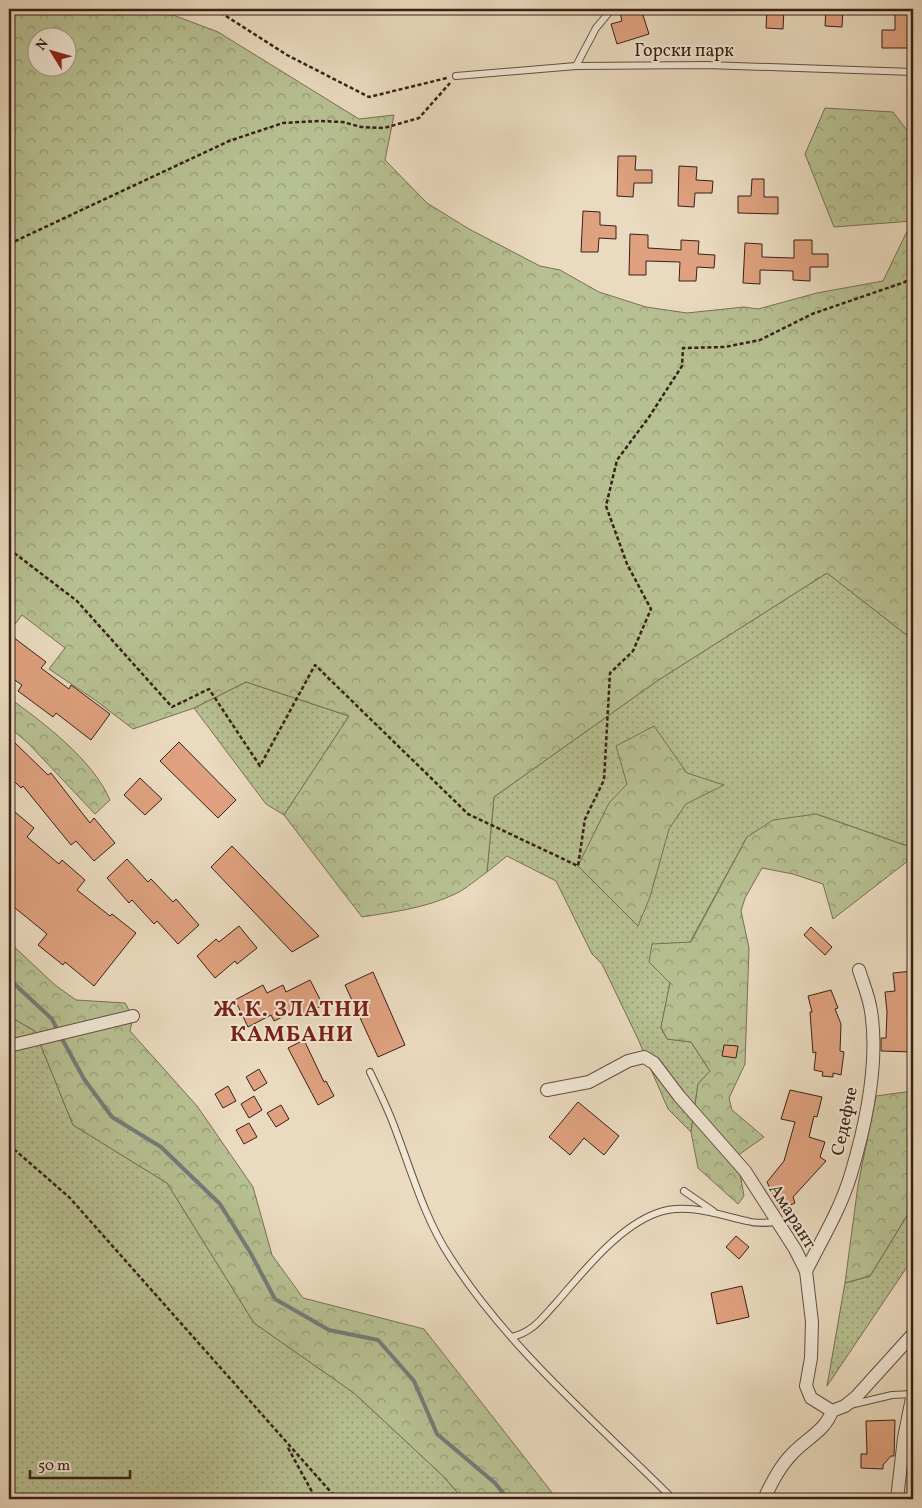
<svg xmlns="http://www.w3.org/2000/svg" width="922" height="1508" font-family="Vollkorn,serif">
  <style>
    .grass { fill: url(#grass-dots); stroke: #787054 }
    .forest { fill: url(#forest-crowns); stroke: #787054; fill-rule: evenodd }
    .lines { fill: none; stroke-linecap: round; stroke-linejoin: round }
    .stream { stroke: #747b7a; stroke-width: 4 }
    .building { fill: #dfa17f; stroke: #392017 }
    .lane-casing { stroke: #654e41; stroke-width: 8 }
    .street-casing { stroke: #654e41; stroke-width: 14 }
    .path { stroke: #392017; stroke-width: 2.5; stroke-dasharray: 4 2.5; stroke-linecap: butt }
    .lane { stroke: #f1e7d5; stroke-width: 6 }
    .street { stroke: #f1e7d5; stroke-width: 12 }
    .labels { text-anchor: middle; stroke-width: 4; stroke-linejoin: round; paint-order: stroke }
    .street-label { font-size: 18px; fill: #392017; stroke: #f1e7d5 }
    .district-label { font-size: 22px; font-weight: bold; letter-spacing: 1px; fill: #7a1f14; stroke: #f1e7d5 }
  </style>
  <defs>
    <pattern id="grass-dots" width="8" height="8" patternUnits="userSpaceOnUse" patternTransform="scale(1.25)"><rect width="8" height="8" fill="#b7c092"/><path d="M2 2h.1M6 6h.1" fill="none" stroke="#969c76" stroke-width="1.8" stroke-linecap="round"/></pattern>
    <pattern id="forest-crowns" width="20" height="18" patternUnits="userSpaceOnUse" patternTransform="scale(1.25)"><rect width="20" height="18" fill="#b7c092"/><path d="M2 6a3 3 0 1 1 6 0M12 15a3 3 0 1 1 6 0" fill="none" stroke="#969c76"/></pattern>
  </defs>
  <rect width="100%" height="100%" fill="#eadabf"/>
  <filter id="stains"><feTurbulence type="fractalNoise" baseFrequency=".004" numOctaves="4"/><feColorMatrix values="0 0 0 0 .2 0 0 0 0 .09 0 0 0 0 .02 0 0 0 .5 -.17"/></filter>
  <radialGradient id="worn" r=".72"><stop offset=".6" stop-color="#630" stop-opacity="0"/><stop offset="1" stop-color="#630" stop-opacity=".3"/></radialGradient>
  <g class="grass">
    <polygon points="827,573 913,640 913,848 816,814 747,837 690,942 649,962 670,983 661,1028 667,1039 691,1042 710,1071 698,1084 691,1132 668,1109 638,1039 602,964 592,954 556,881 507,856 487,872 494,797 657,681"/>
    <polygon points="246,682 349,716 284,815 266,804 194,708"/>
    <polygon points="9,1016 35,1031 73,1125 167,1183 254,1323 354,1393 443,1476 463,1499 9,1499"/>
    <polygon points="913,1206 913,1258 827,1386 845,1283 870,1276"/>
  </g>
  <g class="forest">
    <path d="M9,9H157L218,32L359,119L394,115L385,160L427,203L469,229L540,266L560,270L599,292L646,307L687,313L744,307L758,309L817,293L883,281L912,221L834,227L805,154L825,108L893,112L913,138V640L827,573L657,681L494,797L487,872C477,879 466,889 455,894C426,908 393,912 362,917L284,815L349,716L246,682L194,708L133,729L95,700L49,669L65,648L22,615L9,632ZM38,38H68V68H38Z"/>
    <path d="M9,698C43,722 93,760 110,800L95,814L28,743L9,727Z"/>
    <polygon points="654,726 687,773 724,785 686,804 669,829 650,897 638,926 578,866 609,803 627,784 616,746"/>
    <polygon points="816,814 913,848 913,857 833,919 823,884 793,874 762,868 745,898 741,911 749,948 745,1064 729,1098 732,1110 764,1137 737,1156 744,1196 738,1204 698,1168 691,1132 698,1084 710,1071 691,1042 667,1039 661,1027 670,983 649,962 652,944 691,942 747,837 773,820"/>
    <polygon points="9,942 55,985 76,1000 125,1003 133,1017 130,1031 197,1106 253,1187 272,1255 303,1298 424,1329 557,1499 463,1499 443,1476 354,1393 254,1323 167,1183 73,1125 35,1031 9,1016"/>
    <polygon points="913,1091 913,1206 870,1276 845,1283 858,1185 876,1096"/>
  </g>
  <g class="lines">
    <g class="stream">
      <polyline points="9,979 52,1019 58,1031"/>
      <polyline points="61,1037 84,1079 112,1117 161,1147 220,1204 250,1252 275,1299 329,1330 378,1340 414,1381 437,1434 495,1483 508,1499"/>
    </g>
  </g>
  <g class="building">
    <polygon points="633,9 641,9 649,34 617,44 611,24 622,21 620,13"/>
    <polygon points="767,9 784,9 783,29 766,28"/>
    <polygon points="826,9 843,9 842,27 825,26"/>
    <polygon points="895,14 908,14 908,32 913,32 913,48 882,48 882,30 895,30"/>
    <polygon points="618,156 636,156 635,170 652,170 652,183 634,183 633,197 617,196"/>
    <polygon points="679,166 697,167 696,180 713,181 712,193 695,193 694,207 678,206"/>
    <polygon points="752,179 764,179 764,197 778,197 778,214 738,213 738,196 751,196"/>
    <polygon points="583,211 600,212 600,225 616,226 616,239 599,238 598,252 581,252"/>
    <polygon points="630,234 648,235 648,248 681,250 681,240 699,241 698,254 715,255 714,268 697,267 696,281 679,281 680,262 646,261 646,275 629,275"/>
    <polygon points="794,240 812,240 812,254 828,254 828,267 810,267 810,281 793,280 793,271 760,270 760,284 743,283 745,243 762,244 762,257 794,258"/>
    <polygon points="9,634 46,662 41,668 69,689 71,685 110,714 91,740 56,713 53,717 18,691 22,685 9,676"/>
    <polygon points="9,737 48,775 51,773 90,823 94,818 115,843 94,861 76,841 71,845 23,786 21,788 9,776"/>
    <polygon points="179,742 236,800 218,818 160,761"/>
    <polygon points="140,778 162,799 145,815 124,795"/>
    <polygon points="9,807 34,828 27,837 59,864 62,860 85,880 77,890 110,916 112,914 136,933 94,986 65,962 63,965 38,945 47,934 9,903"/>
    <polygon points="232,846 319,936 292,952 211,867"/>
    <polygon points="127,859 148,882 151,879 173,902 176,899 199,925 178,944 157,921 154,924 132,900 129,903 107,878"/>
    <polygon points="239,926 257,948 237,964 235,961 215,978 197,956 216,939 219,942"/>
    <polygon points="811,927 832,947 825,955 804,935"/>
    <polygon points="913,971 913,1052 881,1051 881,1038 886,1038 887,1012 885,992 895,991 893,973"/>
    <polygon points="373,972 405,1045 378,1057 345,985"/>
    <polygon points="310,980 323,1005 297,1018 293,1012 274,1021 271,1015 248,1027 235,1000 263,985 267,993 283,985 286,992"/>
    <polygon points="831,990 838,1008 835,1009 841,1024 840,1051 844,1052 841,1075 833,1073 833,1077 822,1076 823,1072 814,1070 816,1052 813,1053 810,1012 812,1012 808,996"/>
    <polygon points="304,1040 324,1082 326,1081 334,1096 318,1105 288,1048"/>
    <polygon points="724,1045 738,1046 736,1058 722,1056"/>
    <polygon points="259,1069 267,1083 254,1091 246,1077"/>
    <polygon points="228,1086 236,1101 223,1108 215,1094"/>
    <polygon points="790,1090 822,1097 817,1117 814,1116 809,1137 825,1142 820,1157 826,1161 793,1197 795,1203 780,1210 767,1182 784,1161 795,1122 781,1119"/>
    <polygon points="254,1096 262,1110 249,1118 241,1104"/>
    <polygon points="578,1102 619,1136 604,1155 584,1138 570,1155 549,1137"/>
    <polygon points="281,1105 289,1119 276,1127 267,1113"/>
    <polygon points="249,1123 257,1137 244,1144 236,1130"/>
    <polygon points="736,1236 749,1247 739,1259 726,1247"/>
    <polygon points="742,1286 749,1317 717,1324 711,1293"/>
    <polygon points="895,1420 894,1456 891,1456 883,1465 883,1469 861,1468 861,1454 867,1454 866,1421"/>
  </g>
  <g class="lines">
    <defs>
      <g id="lane">
        <polyline points="576,66 596,28 612,9"/>
        <polyline points="456,76 576,66 707,65 913,72"/>
        <path d="M370,1072C379,1091 389,1111 396,1131C412,1173 425,1219 450,1257C508,1348 597,1423 673,1499"/>
        <polyline points="684,1191 713,1211"/>
        <path d="M512,1337C533,1332 542,1318 556,1303C583,1272 618,1227 657,1213C686,1202 719,1215 747,1221C757,1224 767,1223 777,1222"/>
        <polyline points="850,1405 892,1395 913,1394"/>
      </g>
      <g id="street">
        <polyline points="9,1046 133,1016"/>
        <polyline points="547,1090 589,1082 628,1061 644,1057 654,1063 679,1096 745,1171 795,1249 806,1271 812,1322 811,1358 806,1386 811,1398 832,1411 845,1406 856,1397 913,1334"/>
        <path d="M806,1271C822,1239 841,1208 851,1174C866,1124 879,1062 871,1011C869,997 863,983 859,970"/>
        <path d="M764,1499C772,1482 780,1466 793,1453C806,1439 826,1430 832,1411"/>
        <polyline points="897,1499 904,1438 913,1393"/>
      </g>
    </defs>
    <use href="#lane" class="lane-casing"/>
    <use href="#street" class="street-casing"/>
    <g class="path">
      <polyline points="215,9 287,55 369,97 447,78"/>
      <polyline points="9,244 229,141 283,123 319,121 343,122 361,127 384,128 419,118 450,83"/>
      <polyline points="9,549 77,601 172,707 209,689 260,766 315,665 468,814 578,866 585,819 604,780 610,673 633,651 651,609 627,564 606,506 617,460 649,417 682,366 683,348 725,347 760,340 812,314 905,282 913,274"/>
      <polyline points="9,1145 69,1197 337,1499"/>
      <polyline points="288,1448 316,1499"/>
    </g>
    <use href="#lane" class="lane"/>
    <use href="#street" class="street"/>
  </g>
  <g class="labels">
    <g class="street-label">
      <text x="684" y="56">Горски парк</text>
      <text transform="translate(844 1121) rotate(-78)" y="6">Седефче</text>
      <text transform="translate(793 1216) rotate(58)" y="6">Амарант</text>
    </g>
    <g class="district-label">
      <text x="292" y="1016">Ж.К. ЗЛАТНИ<tspan x="292" dy="25">КАМБАНИ</tspan></text>
    </g>
  </g>
  <rect width="922" height="1508" fill="none" stroke="#eadabf" stroke-width="30"/>
  <rect x="10" y="10" width="902" height="1488" fill="none" stroke="#392017" stroke-width="2.5"/>
  <rect x="15" y="15" width="892" height="1478" fill="none" stroke="#392017"/>
  <g transform="translate(52 52) rotate(307)"><circle r="24" fill="#f1e7d5" stroke="#a79789"/>
  <path d="M0-4L9 19L0 12L-9 19Z" fill="#8f2418"/>
  <text y="-8" font-size="14" font-weight="bold" text-anchor="middle" fill="#392017">N</text>
  </g>
  <path d="M30 1470v8h100v-8" fill="none" stroke="#392017" stroke-width="2.5"/>
  <text x="38" y="1470" font-size="15" fill="#392017" stroke="#f1e7d5" stroke-width="4" paint-order="stroke">50 m</text>
  <rect width="100%" height="100%" filter="url(#stains)"/>
  <rect width="100%" height="100%" fill="url(#worn)"/>
</svg>
